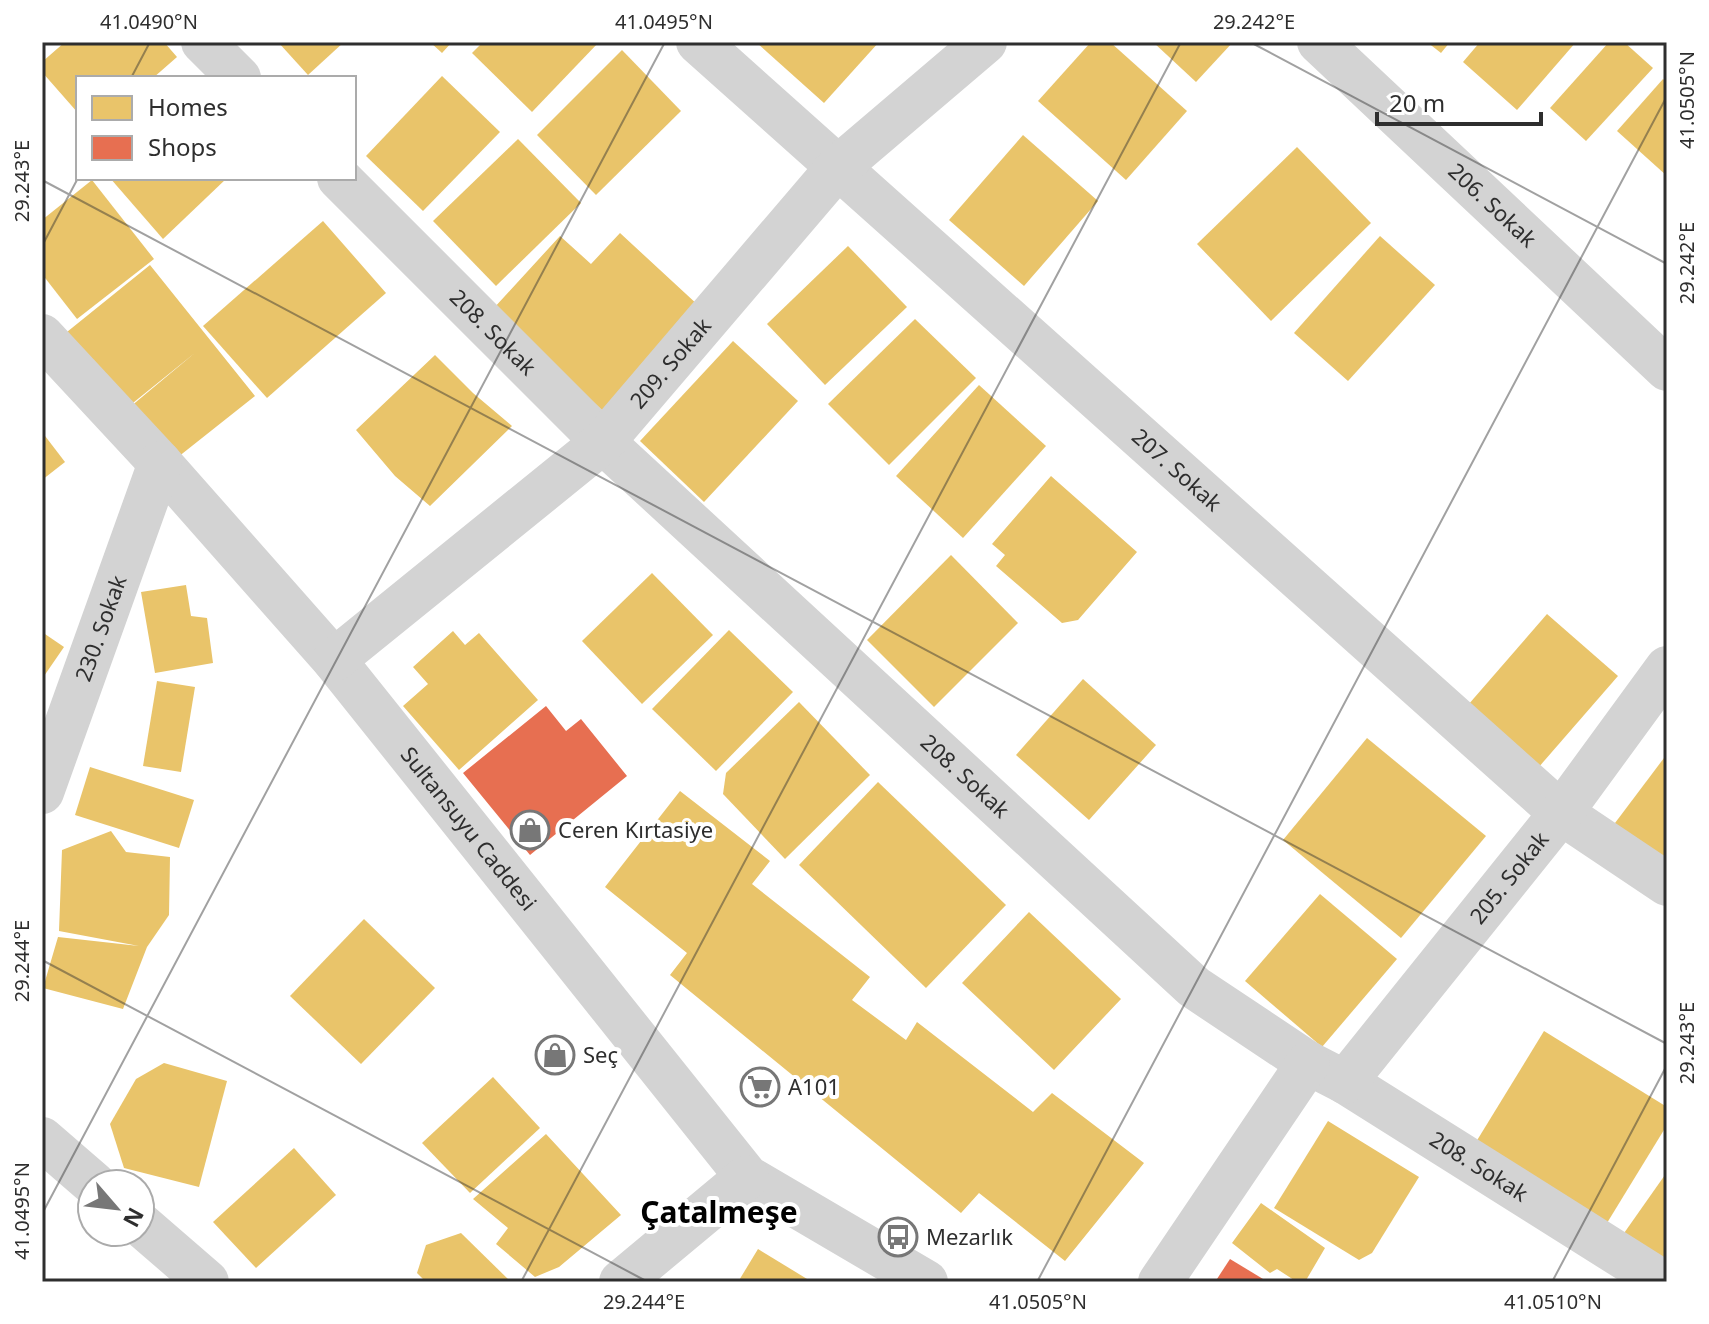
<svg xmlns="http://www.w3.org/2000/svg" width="1709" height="1324" font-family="'Noto Sans',sans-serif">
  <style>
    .homes { fill: #e9c46a }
    .shops { fill: #e76f51 }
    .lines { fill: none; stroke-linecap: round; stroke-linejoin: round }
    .minor { stroke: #d3d3d3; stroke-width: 44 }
    .ticks { fill: none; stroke: #2e2e2e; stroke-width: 2; stroke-opacity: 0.45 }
    .labels { text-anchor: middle; stroke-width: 8; stroke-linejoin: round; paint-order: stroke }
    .street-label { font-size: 22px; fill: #2e2e2e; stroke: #fff }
    .poi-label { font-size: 22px; fill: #2e2e2e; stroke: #fff; text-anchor: start }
    .district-label { font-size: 30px; font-weight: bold; fill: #000; stroke: #fff }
    .neatline { fill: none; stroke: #2e2e2e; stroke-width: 3 }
    .ticks-label { font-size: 20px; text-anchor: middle; fill: #2e2e2e }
  </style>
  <rect width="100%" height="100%" fill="#fff"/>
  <g class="homes">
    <polygon points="65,42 164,42 177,57 153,78 78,78 78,113 42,72 42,62"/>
    <polygon points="278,42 344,42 308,75"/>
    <polygon points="430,42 452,42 442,53"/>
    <polygon points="483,42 599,42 532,112 472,53"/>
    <polygon points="756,42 879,42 824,103"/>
    <polygon points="1091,42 1110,42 1187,111 1126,180 1038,101"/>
    <polygon points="1153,42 1233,42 1196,82"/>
    <polygon points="1427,42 1450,42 1441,53"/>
    <polygon points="1480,42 1576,42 1517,110 1463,62"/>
    <polygon points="1609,42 1624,42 1653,68 1586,141 1550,108"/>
    <polygon points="622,50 681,111 596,195 537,135"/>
    <polygon points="442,76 500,132 423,211 366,156"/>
    <polygon points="1663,79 1667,83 1667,176 1617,131"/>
    <polygon points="1023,135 1098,201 1024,286 949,220"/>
    <polygon points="518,139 581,203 496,286 433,221"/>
    <polygon points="1297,147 1371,223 1271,321 1197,244"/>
    <polygon points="110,178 227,178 163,239"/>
    <polygon points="92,180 154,259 77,319 42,274 42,220"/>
    <polygon points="323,221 386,293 267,398 203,326"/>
    <polygon points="620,233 699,306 603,411 493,309 560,236 591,264"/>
    <polygon points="1380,236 1435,285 1348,381 1294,333"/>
    <polygon points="848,246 907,307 825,385 767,324"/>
    <polygon points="150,265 255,396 173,461 130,407 196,352 123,411 62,336"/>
    <polygon points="915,319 976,378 889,465 828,404"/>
    <polygon points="733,341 798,401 704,502 640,441"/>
    <polygon points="435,355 473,393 512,426 430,506 395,476 356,430"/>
    <polygon points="979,385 1046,446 963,538 896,476"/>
    <polygon points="42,432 65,462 42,480"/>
    <polygon points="1051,476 1137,552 1078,620 1062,623 996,566 1005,555 992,544"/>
    <polygon points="951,555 1018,623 934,707 867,640"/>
    <polygon points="652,573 713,635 642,704 582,641"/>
    <polygon points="186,585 191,616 207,618 213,663 155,673 141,592"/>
    <polygon points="1547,614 1618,676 1538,768 1468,705"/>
    <polygon points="729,630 793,692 716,771 652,709"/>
    <polygon points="453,631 465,645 479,633 538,700 459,770 403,706 428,684 413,667"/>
    <polygon points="42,632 64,647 42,679"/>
    <polygon points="1083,679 1156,745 1089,820 1016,755"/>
    <polygon points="157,681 195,687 181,772 143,766"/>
    <polygon points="799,702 870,775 785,859 723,794 726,773"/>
    <polygon points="1367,738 1486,836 1401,938 1283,840"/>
    <polygon points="1667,754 1667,874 1609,831"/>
    <polygon points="90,767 194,800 179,848 75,815"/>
    <polygon points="878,782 1006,905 926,988 799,865"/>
    <polygon points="680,791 770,861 752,884 870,977 852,1000 906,1040 917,1022 1033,1112 1052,1093 1144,1163 1065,1261 979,1193 961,1213 670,975 687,953 605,887"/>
    <polygon points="111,831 126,852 170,857 169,915 147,947 123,1009 43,988 58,937 139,946 59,931 62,850"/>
    <polygon points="1320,894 1397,959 1322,1047 1245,981"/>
    <polygon points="1029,912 1121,999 1054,1070 962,983"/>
    <polygon points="364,919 435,988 361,1064 290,996"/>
    <polygon points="1544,1031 1667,1107 1667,1125 1607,1223 1476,1142"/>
    <polygon points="164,1063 227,1081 199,1187 124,1168 110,1124 136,1079"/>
    <polygon points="493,1077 540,1128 470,1193 422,1143"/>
    <polygon points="1328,1121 1419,1177 1372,1253 1359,1260 1274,1208"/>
    <polygon points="546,1134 621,1215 559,1267 535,1277 496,1244 508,1228 473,1199"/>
    <polygon points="294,1148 336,1195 256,1268 213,1222"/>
    <polygon points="1667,1172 1667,1268 1622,1236"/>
    <polygon points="1261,1203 1325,1248 1305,1282 1297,1282 1277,1269 1270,1273 1232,1243"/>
    <polygon points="461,1233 511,1282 426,1282 417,1273 426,1245"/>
    <polygon points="758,1249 812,1282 738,1282"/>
  </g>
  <g class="shops">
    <polygon points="546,706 566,731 581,719 627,776 530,855 463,773"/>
    <polygon points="1230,1259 1268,1282 1215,1282"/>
  </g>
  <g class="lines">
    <g class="minor">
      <polyline points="203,42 239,78"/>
      <path id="s1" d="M698,42L1561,813L1667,884"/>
      <path id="s2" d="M1319,42L1667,369"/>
      <path id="s3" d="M339,178L603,442L1194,987L1308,1063L1345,1082L1663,1282"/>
      <path id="s4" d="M42,336L160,463L334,660L747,1177L926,1282"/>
      <path id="s5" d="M334,660L603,442L837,168L985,42"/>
      <path id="s6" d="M42,792L160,463"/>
      <path id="s7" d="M1345,1082L1561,813L1667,668"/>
      <polyline points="42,1139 94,1184"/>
      <polyline points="140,1224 207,1282"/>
      <polyline points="621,1282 747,1177"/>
      <polyline points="1160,1282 1308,1063"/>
    </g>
  </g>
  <path class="ticks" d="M1250,42L1667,264M131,78L150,42M42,180L1667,1044M42,246L78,178M42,960L648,1282M42,1214L665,42M521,1282L1181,42M1037,1282L1667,96M1552,1282L1667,1065"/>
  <defs>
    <symbol id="shop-ring" viewBox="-11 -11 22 22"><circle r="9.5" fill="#fff" stroke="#777" stroke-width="1.5"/><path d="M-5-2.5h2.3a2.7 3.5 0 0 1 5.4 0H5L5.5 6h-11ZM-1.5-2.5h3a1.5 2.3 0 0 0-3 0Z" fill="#777"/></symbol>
    <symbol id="supermarket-ring" viewBox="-11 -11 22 22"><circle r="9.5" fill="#fff" stroke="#777" stroke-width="1.5"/><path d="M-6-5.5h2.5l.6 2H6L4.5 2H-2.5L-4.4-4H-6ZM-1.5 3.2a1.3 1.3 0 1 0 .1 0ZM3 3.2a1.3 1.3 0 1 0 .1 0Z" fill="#777"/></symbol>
    <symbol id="bus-ring" viewBox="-11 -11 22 22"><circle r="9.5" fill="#fff" stroke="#777" stroke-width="1.5"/><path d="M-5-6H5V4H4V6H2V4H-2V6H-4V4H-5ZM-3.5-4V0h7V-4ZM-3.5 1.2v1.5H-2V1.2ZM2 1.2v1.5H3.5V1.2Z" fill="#777"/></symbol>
  </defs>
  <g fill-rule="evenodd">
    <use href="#shop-ring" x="508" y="808" width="44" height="44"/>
    <use href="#shop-ring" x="533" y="1033" width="44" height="44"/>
    <use href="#supermarket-ring" x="738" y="1065" width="44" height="44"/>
    <use href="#bus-ring" x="876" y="1215" width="44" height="44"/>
  </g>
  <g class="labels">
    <g class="street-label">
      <text dy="8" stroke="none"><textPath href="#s2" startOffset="238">206. Sokak</textPath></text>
      <text dy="8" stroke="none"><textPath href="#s3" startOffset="218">208. Sokak</textPath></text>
      <text dy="8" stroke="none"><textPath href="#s5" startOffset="450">209. Sokak</textPath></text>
      <text dy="8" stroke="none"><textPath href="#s1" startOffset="642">207. Sokak</textPath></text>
      <text dy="8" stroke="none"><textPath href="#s6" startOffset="174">230. Sokak</textPath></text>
      <text dy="8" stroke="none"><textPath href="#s3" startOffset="866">208. Sokak</textPath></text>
      <text dy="8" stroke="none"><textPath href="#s4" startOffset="652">Sultansuyu Caddesi</textPath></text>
      <text dy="8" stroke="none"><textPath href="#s7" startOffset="262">205. Sokak</textPath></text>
      <text dy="8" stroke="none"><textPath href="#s3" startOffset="1514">208. Sokak</textPath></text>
    </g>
    <g class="poi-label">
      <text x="558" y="838">Ceren Kırtasiye</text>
      <text x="583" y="1063">Seç</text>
      <text x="788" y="1095">A101</text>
      <text x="926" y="1245">Mezarlık</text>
    </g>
    <g class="district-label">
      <text x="719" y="1223">Çatalmeşe</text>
    </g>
  </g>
  <rect width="1709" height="1324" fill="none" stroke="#ffffff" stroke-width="88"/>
  <rect x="76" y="76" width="280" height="104" fill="#ffffff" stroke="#ababab" stroke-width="2"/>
  <rect x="92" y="96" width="40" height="24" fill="#e9c46a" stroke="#ababab" stroke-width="2"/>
  <text x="148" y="116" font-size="24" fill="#2e2e2e">Homes</text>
  <rect x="92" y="136" width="40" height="24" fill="#e76f51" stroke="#ababab" stroke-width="2"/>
  <text x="148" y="156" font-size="24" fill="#2e2e2e">Shops</text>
  <g transform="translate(116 1208) rotate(118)"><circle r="38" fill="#ffffff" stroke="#ababab" stroke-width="2"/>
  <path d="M0-6L14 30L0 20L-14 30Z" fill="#777777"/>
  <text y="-12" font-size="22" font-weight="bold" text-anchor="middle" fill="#2e2e2e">N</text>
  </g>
  <path d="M1377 112v12h164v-12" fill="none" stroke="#2e2e2e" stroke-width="4"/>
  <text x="1389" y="112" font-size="24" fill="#2e2e2e" stroke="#ffffff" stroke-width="6" paint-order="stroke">20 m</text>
  <rect x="44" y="44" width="1621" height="1236" class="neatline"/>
  <g class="ticks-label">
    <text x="149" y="29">41.0490°N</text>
    <text x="664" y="29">41.0495°N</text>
    <text x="1254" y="29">29.242°E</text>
    <text transform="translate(1687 100) rotate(-90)" y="7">41.0505°N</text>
    <text transform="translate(22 181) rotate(-90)" y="7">29.243°E</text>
    <text transform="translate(1687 263) rotate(-90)" y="7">29.242°E</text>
    <text transform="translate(22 961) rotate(-90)" y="7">29.244°E</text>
    <text transform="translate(1687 1043) rotate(-90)" y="7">29.243°E</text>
    <text transform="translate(22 1211) rotate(-90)" y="7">41.0495°N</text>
    <text x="644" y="1309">29.244°E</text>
    <text x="1038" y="1309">41.0505°N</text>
    <text x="1553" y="1309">41.0510°N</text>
  </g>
</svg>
